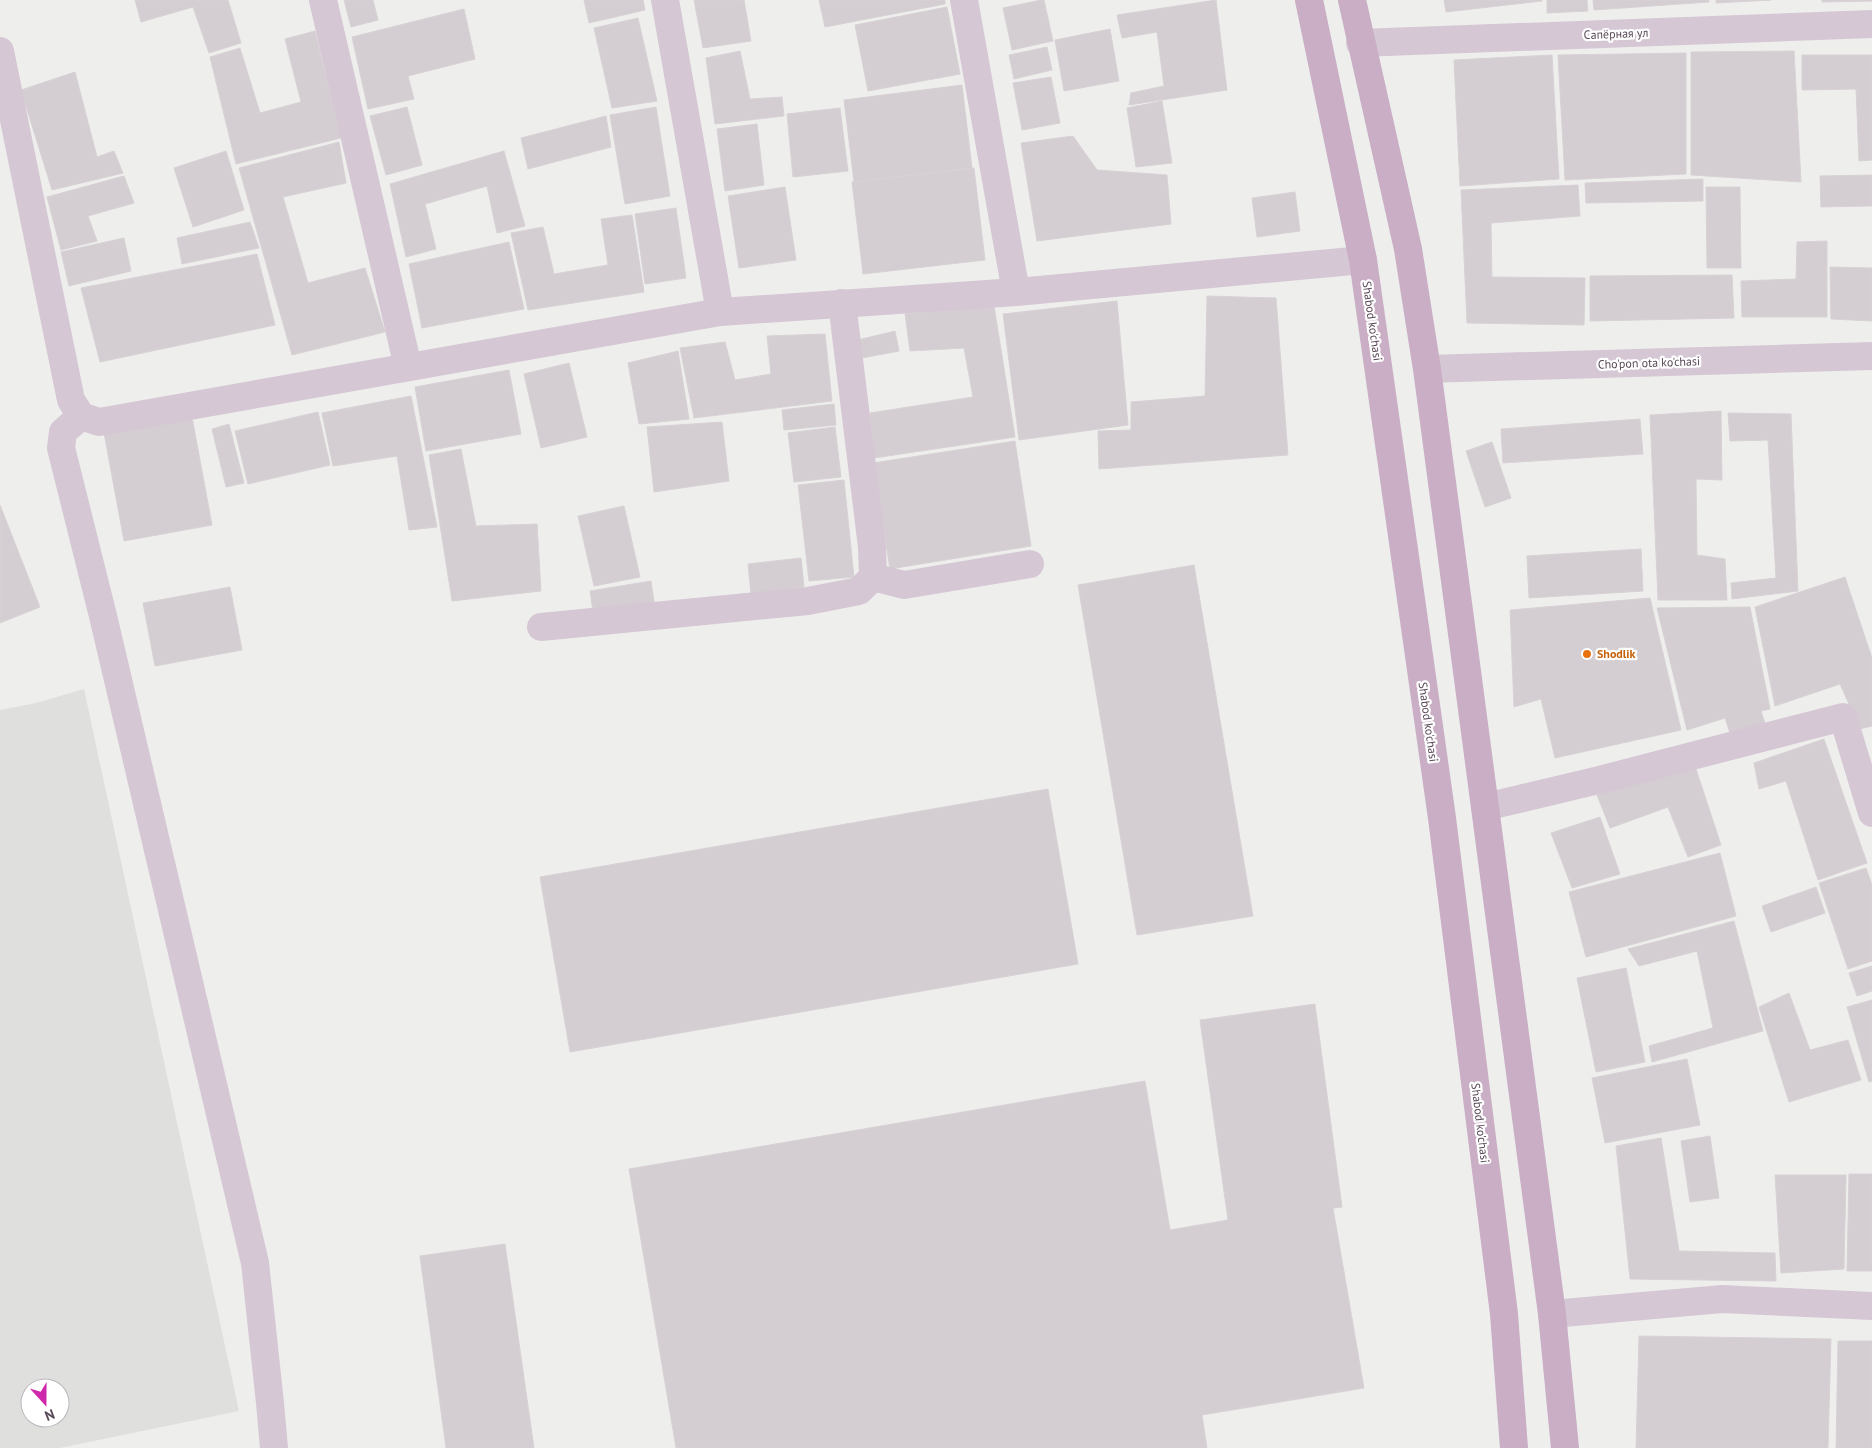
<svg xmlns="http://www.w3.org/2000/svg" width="1872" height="1448" font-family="'PT Sans',sans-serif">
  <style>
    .education { fill: #dfe0de; fill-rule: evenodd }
    .building { fill: #d4cdd2; stroke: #d8d1d5 }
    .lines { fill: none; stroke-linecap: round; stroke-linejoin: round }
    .minor { stroke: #d6c7d4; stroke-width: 28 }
    .major { stroke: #c9aec6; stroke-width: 28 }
    .food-dot { fill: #e8710a; stroke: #fff; stroke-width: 2 }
    .labels { text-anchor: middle; stroke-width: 4.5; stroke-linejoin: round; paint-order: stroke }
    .street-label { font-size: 12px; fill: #584756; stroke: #fff }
    .food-label { font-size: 12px; font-weight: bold; fill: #c56008; stroke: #fff; text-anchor: start }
  </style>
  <rect width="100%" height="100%" fill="#eeefed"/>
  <path class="education" d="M84,689L239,1411L60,1448H0V710L36,703ZM30,1388H60V1418H30Z"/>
  <g class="building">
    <polygon points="135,0 228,0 241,43 209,53 193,7 141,22"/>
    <polygon points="344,0 373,0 378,20 351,27"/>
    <polygon points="584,0 643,0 645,10 589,23"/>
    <polygon points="694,0 744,0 751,41 703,48"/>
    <polygon points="819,0 945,0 945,4 825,27"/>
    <polygon points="1041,0 1044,0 1053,41 1012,50 1003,8"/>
    <polygon points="1216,0 1227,90 1129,105 1131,93 1164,86 1157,32 1122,38 1117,15"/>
    <polygon points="1444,0 1542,0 1542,1 1446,12"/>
    <polygon points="1547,0 1587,0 1588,11 1547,13"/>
    <polygon points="1593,0 1709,0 1709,2 1594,10"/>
    <polygon points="1716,0 1771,0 1716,3"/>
    <polygon points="1822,0 1872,0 1872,1 1822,2"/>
    <polygon points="947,7 960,74 868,91 855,25"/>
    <polygon points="464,9 475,59 408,76 414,99 368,109 352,37"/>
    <polygon points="638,18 657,101 612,108 594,28"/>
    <polygon points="1110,29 1119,81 1064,91 1055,40"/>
    <polygon points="315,31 341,138 236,164 210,57 240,48 260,113 301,102 285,39"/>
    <polygon points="1047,47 1052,70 1014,79 1009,55"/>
    <polygon points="740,51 750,99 782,97 784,116 715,124 706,58"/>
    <polygon points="1794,51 1801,182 1691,175 1691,52"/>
    <polygon points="1686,53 1686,174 1565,180 1558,55"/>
    <polygon points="1552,55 1559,179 1460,186 1454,60"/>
    <polygon points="1802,55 1872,55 1872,160 1859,161 1856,89 1802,90"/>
    <polygon points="75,72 97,157 114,151 123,173 52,190 21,90"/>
    <polygon points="1051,77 1060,123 1022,130 1013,83"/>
    <polygon points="962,85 972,168 854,182 844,100"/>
    <polygon points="1162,101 1172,163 1136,167 1127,108"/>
    <polygon points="407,107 422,165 386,175 370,116"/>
    <polygon points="656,107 670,196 625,204 610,115"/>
    <polygon points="840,108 848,171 793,177 787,114"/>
    <polygon points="606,116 611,147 528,169 521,138"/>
    <polygon points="757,124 764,185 725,191 717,129"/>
    <polygon points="1073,136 1097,170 1167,175 1171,224 1037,241 1021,143"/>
    <polygon points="339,142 346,183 283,197 308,283 365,268 385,332 292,355 239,168"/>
    <polygon points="226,151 244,210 193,227 174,168"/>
    <polygon points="504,151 525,226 497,233 487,186 425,204 436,249 406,257 390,184"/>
    <polygon points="974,168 985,260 863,274 852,182"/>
    <polygon points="1872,175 1872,206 1821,207 1820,176"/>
    <polygon points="124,176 134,203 88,216 97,241 61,250 47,197"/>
    <polygon points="1703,179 1703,201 1586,203 1585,183"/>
    <polygon points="1578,185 1580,216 1491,223 1492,277 1585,278 1584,325 1467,323 1461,190"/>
    <polygon points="785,187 796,260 739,268 728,196"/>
    <polygon points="1706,187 1740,187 1741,268 1707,268"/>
    <polygon points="1295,192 1300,231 1257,237 1252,198"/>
    <polygon points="676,208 686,278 645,284 635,214"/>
    <polygon points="632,215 644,292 528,310 511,233 543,227 554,274 608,265 601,219"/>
    <polygon points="250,222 259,248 182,264 177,238"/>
    <polygon points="124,238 131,271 69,286 61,252"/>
    <polygon points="1827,241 1827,317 1742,317 1741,281 1796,279 1797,242"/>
    <polygon points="509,242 524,309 422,328 409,264"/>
    <polygon points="257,254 275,325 100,362 81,288"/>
    <polygon points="1830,267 1872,268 1872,321 1831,319"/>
    <polygon points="1732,275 1734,318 1590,321 1590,276"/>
    <polygon points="1207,296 1276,298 1288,455 1099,469 1098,431 1131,430 1131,402 1205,396"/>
    <polygon points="1117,301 1128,425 1019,440 1003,314"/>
    <polygon points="994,306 1015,437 874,458 870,413 973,397 964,348 910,351 905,314"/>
    <polygon points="895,331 899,351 862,358 858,340"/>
    <polygon points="825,334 832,401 694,418 680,348 725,342 735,380 771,374 767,336"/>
    <polygon points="678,351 689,419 639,424 628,363"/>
    <polygon points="569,363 587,437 541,448 524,374"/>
    <polygon points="509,370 521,434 426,451 415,387"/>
    <polygon points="411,396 437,527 409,530 397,456 333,466 322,413"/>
    <polygon points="834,404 836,425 784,430 782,410"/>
    <polygon points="1721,411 1722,480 1696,479 1697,555 1725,559 1727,600 1658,600 1650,415"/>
    <polygon points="318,412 330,465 248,484 235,431"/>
    <polygon points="1728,413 1791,414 1798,591 1732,599 1731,583 1776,578 1768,440 1730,441"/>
    <polygon points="192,417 212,525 124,541 104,433"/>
    <polygon points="1640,419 1643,454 1503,463 1501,429"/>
    <polygon points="722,422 729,481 654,492 647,427"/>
    <polygon points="229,424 244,483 226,487 212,429"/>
    <polygon points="835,427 841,477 794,482 788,433"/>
    <polygon points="1015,441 1031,546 890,569 873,463"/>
    <polygon points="1492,442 1511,498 1485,507 1466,451"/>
    <polygon points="461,449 476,526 537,524 541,591 452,601 429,455"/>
    <polygon points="844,480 854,577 809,581 798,485"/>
    <polygon points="0,505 40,607 0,623"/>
    <polygon points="624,506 640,577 594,586 578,516"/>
    <polygon points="1641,549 1643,591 1529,598 1527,556"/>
    <polygon points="801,558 804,587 751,594 748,564"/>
    <polygon points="1194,565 1253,916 1137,935 1078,585"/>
    <polygon points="1845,577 1872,658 1872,726 1860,729 1840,684 1775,706 1755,607"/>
    <polygon points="651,581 655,608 594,618 590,591"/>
    <polygon points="230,587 242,650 155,666 143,603"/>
    <polygon points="1650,598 1681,730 1555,758 1541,699 1514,707 1510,610"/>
    <polygon points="1750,607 1770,709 1761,711 1766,727 1731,736 1725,718 1687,730 1657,608"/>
    <polygon points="1824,739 1867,863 1818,880 1786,781 1759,789 1754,763"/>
    <polygon points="1694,763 1721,845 1688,857 1668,807 1610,828 1597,795"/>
    <polygon points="1048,789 1078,964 570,1052 540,877"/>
    <polygon points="1600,817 1620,874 1572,888 1551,833"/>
    <polygon points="1720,853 1736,916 1586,957 1569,892"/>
    <polygon points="1866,868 1872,885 1872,961 1848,969 1819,883"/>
    <polygon points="1816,887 1825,913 1771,932 1762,906"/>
    <polygon points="1734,921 1763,1031 1652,1062 1649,1046 1713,1028 1697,951 1639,966 1628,949"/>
    <polygon points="1872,966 1872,991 1857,996 1849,973"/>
    <polygon points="1626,968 1645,1062 1596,1072 1577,978"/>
    <polygon points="1789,993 1810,1050 1848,1040 1861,1080 1789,1102 1759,1007"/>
    <polygon points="1872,1000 1872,1081 1869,1082 1847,1007"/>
    <polygon points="1315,1004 1342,1207 1333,1208 1364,1388 1202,1415 1207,1448 676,1448 629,1169 1145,1081 1170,1230 1228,1220 1200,1020"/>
    <polygon points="1687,1059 1700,1125 1605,1143 1592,1078"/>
    <polygon points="1710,1136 1719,1198 1690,1202 1681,1141"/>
    <polygon points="1661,1138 1679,1251 1775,1253 1776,1281 1630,1279 1616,1146"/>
    <polygon points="1849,1174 1872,1174 1872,1271 1847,1271"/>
    <polygon points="1775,1175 1846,1175 1844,1269 1781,1273"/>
    <polygon points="505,1244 534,1448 446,1448 420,1256"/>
    <polygon points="1639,1336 1831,1339 1828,1448 1636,1448"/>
    <polygon points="1838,1341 1872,1341 1872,1448 1836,1448"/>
  </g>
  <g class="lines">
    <g class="minor">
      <polyline points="323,0 408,367"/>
      <polyline points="665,0 720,312"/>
      <polyline points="964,0 1016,292"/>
      <polyline points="1360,43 1872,24"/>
      <polyline points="0,51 71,400 81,416 99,422 720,312 1016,292 1363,260"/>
      <polyline points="1427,369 1872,356"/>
      <polyline points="81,416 63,432 61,448 103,616 255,1263 270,1403 274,1448"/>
      <polyline points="873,577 904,585 1030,564"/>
      <polyline points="541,627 808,601 859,591 873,577 872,547 842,303"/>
      <polyline points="1485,807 1599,780 1843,717 1872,813"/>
      <polyline points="1552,1314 1722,1299 1872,1306"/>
    </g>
    <g class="major">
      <polyline points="1309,0 1363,260 1442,818 1504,1314 1514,1448"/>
      <polyline points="1352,0 1408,249 1427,369 1552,1314 1565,1448"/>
    </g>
  </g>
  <circle class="food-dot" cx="1587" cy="654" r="5"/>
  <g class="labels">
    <g class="street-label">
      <text transform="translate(1616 34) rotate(-2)" y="4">Сапёрная ул</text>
      <text transform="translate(1372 321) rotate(82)" y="4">Shabod ko'chasi</text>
      <text transform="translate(1649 363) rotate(-2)" y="4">Cho'pon ota ko'chasi</text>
      <text transform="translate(1428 722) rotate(82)" y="4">Shabod ko'chasi</text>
      <text transform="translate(1480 1123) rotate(83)" y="4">Shabod ko'chasi</text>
    </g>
    <g class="food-label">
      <text x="1597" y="658">Shodlik</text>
    </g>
  </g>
  <g transform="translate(45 1403) rotate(159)"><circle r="24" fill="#ffffff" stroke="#bcb5bb"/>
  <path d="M0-4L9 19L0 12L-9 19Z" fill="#ce28ad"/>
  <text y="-8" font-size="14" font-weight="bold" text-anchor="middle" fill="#584756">N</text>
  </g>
</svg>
